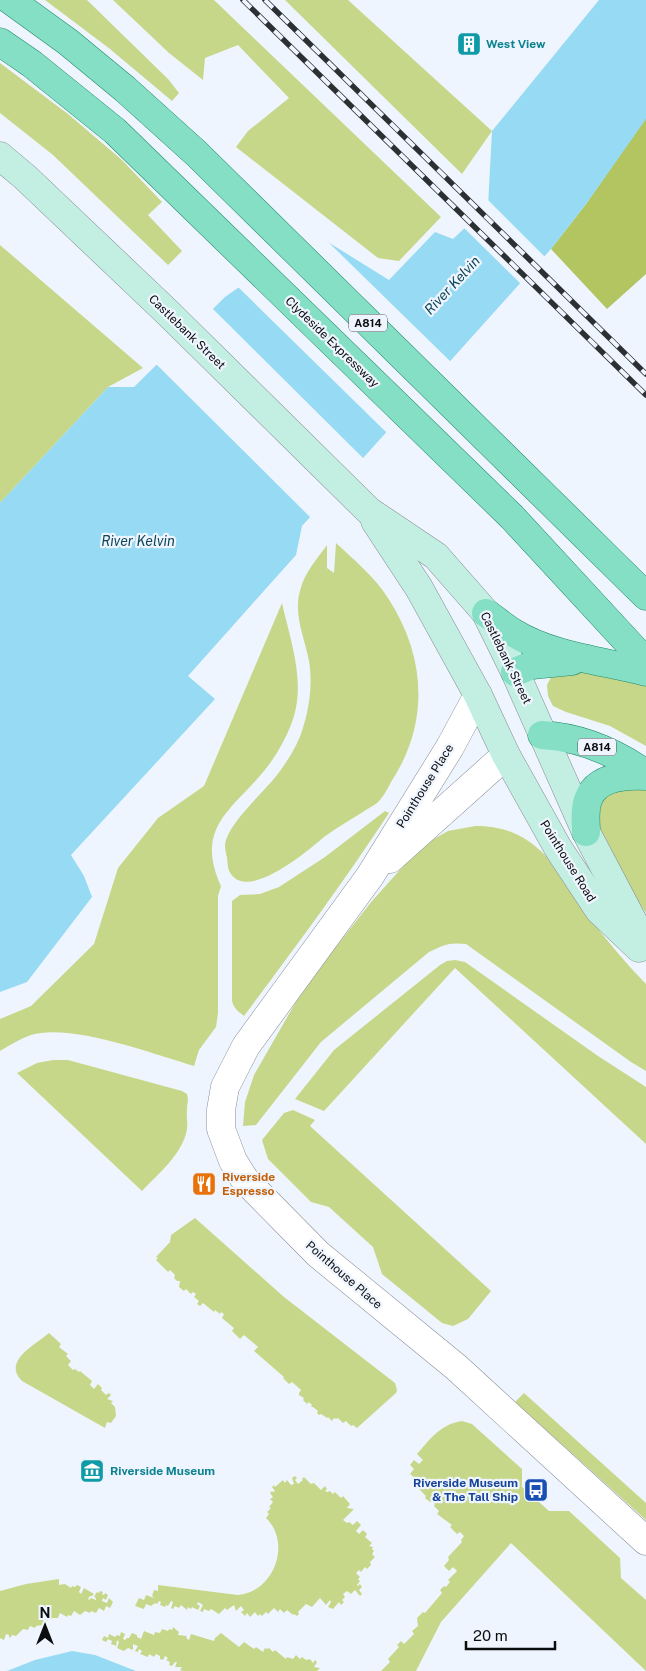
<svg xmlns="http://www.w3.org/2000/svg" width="646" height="1671" font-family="'Public Sans',sans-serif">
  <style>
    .green { fill: #c7d789 }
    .forest { fill: #b2c561 }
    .water { fill: #96daf4 }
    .pier { fill: #eff5fe }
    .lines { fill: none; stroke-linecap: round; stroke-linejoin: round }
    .street-casing { stroke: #878c94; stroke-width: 29 }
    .secondary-casing { stroke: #878c94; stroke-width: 29 }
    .primary-casing { stroke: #24886b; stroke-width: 29 }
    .street { stroke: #fff; stroke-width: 28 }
    .secondary { stroke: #c2efe2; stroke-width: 28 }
    .primary { stroke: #84dfc4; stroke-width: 28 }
    .rail-casing { stroke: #2d3033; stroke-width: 5.5 }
    .rail { stroke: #eff5fe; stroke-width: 4; stroke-dasharray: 11; stroke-linecap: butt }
    .labels { text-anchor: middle; stroke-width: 4.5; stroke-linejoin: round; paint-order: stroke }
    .shield { fill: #eff5fe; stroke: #4f5357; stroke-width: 1 }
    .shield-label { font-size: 11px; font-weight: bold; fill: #0b0d0f }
    .culture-label { font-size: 12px; font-weight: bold; fill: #0d838f; stroke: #eff5fe; text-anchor: start }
    .street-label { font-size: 12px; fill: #0b0d0f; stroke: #eff5fe }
    .food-label { font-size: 12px; font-weight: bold; fill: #c56008; stroke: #eff5fe; text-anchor: start }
    .transit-label { font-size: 12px; font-weight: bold; fill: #164399; stroke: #eff5fe; text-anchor: end }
    .water-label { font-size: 14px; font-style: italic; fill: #0d4658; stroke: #eff5fe }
  </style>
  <rect width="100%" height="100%" fill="#eff5fe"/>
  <g class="green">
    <polygon points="45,0 87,0 168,79 179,93 172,101 110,49"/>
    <polygon points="113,0 214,0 441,217 399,261 378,258 236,147 248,131 289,98 238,45 205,58 203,80 169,53"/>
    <polygon points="285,0 348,0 492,131 462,174"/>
    <polygon points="0,63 68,114 122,160 162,202 148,215 182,251 168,265 53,155 0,113"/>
    <polygon points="0,245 143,368 108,387 0,503"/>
    <path d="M336,543C354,560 374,576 388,598C426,656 430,723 391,782C388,788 384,795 380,800C376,805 368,808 363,812C350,820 336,828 324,837C309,850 249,901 231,874C227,869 228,863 227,858C226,854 225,849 225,845C227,824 264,792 277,775C287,762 297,746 302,731C309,709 313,685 309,661C305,639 293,614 300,591C304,573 317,559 327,545V568L334,573Z"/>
    <path d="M282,603C290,639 305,679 294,716C289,733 279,751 268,766C236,808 193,825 221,886L218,896V1013L216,1027L199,1050L194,1066C153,1054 71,1023 31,1035C20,1039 10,1045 0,1051V1019L31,1006L94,944L118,868L158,818L204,786Z"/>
    <polygon points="565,668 646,684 646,746 610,726 566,712 553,706 548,696 547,685 553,673"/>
    <polygon points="613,787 642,788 646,790 646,913 629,888 600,829 599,811 601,803"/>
    <path d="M385,811L389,813C343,883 294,949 244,1016C238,1011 234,1009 232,1001V901L240,895L260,894L279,887L325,857Z"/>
    <path d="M475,826C505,826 525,835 546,856C577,902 608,945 646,984V1071L631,1062L466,944C449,942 443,945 429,952L321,1042L256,1125L243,1126L245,1102L254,1075L297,1000L324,962L372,901L416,852L425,844L448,831Z"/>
    <polygon points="455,960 465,962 598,1056 646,1087 646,1144 455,968 324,1111 295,1099 334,1050 440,965 447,961"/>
    <path d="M53,1060H68L182,1091L187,1094C189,1100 187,1104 187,1110C186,1116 188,1123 187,1129C183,1154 158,1174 142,1191L17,1073L37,1063Z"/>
    <polygon points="293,1110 315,1120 310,1126 491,1291 468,1319 453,1326 442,1323 382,1274 373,1247 329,1207 311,1202 268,1159 262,1140 284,1113"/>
    <polygon points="195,1218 284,1297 395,1383 397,1390 396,1393 357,1428 353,1425 351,1426 346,1421 343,1423 338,1418 336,1419 334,1418 332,1421 328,1417 327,1418 321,1414 319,1415 317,1413 318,1411 313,1407 311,1407 312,1405 309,1402 307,1404 303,1400 304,1398 299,1395 299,1393 301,1390 292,1382 289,1384 283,1378 284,1377 254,1351 258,1347 244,1335 240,1339 232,1331 234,1328 222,1318 224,1314 221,1312 220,1314 215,1310 214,1312 203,1303 200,1306 197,1304 199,1301 194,1297 196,1294 193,1292 191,1294 186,1289 184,1291 179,1287 180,1281 177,1281 174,1278 175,1275 170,1270 168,1272 156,1260 158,1258 156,1257 170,1242 171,1235"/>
    <path d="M49,1333L61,1344L59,1347L68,1354L66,1356L71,1361L68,1365L73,1370L75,1369L79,1372L80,1371L92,1381L90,1385L94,1389L98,1384L102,1388L101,1390L106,1395L109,1393L111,1395L107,1399L113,1401L111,1403L115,1407L116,1416L111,1423L107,1422L105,1428L22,1381C2,1361 35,1345 49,1333Z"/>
    <polygon points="524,1393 646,1503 646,1520 515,1402"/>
    <path d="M462,1421L472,1424L522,1469V1487L549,1511H569L620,1558L621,1578L646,1600V1671L511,1543L441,1622L416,1671H381L390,1662L388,1659L399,1647L397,1645L401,1641L404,1644L414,1634L412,1631L418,1626L417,1618L423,1612L425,1613L442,1593L440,1590L444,1586L446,1587L450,1582L448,1580L457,1571L453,1567L449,1571L444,1566L449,1560L448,1557L462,1542L461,1540L464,1536L460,1532L457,1534L450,1527L452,1525L437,1514L439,1511L434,1506L435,1504L432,1501L430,1502L425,1498L426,1496L417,1487L418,1485L413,1481L415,1478L410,1474L414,1469L410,1465L414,1460L419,1464L423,1460L417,1454C430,1439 441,1424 462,1421Z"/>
    <path d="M295,1476L297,1478L295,1480L298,1484L303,1480L302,1479L304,1477L311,1484L314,1483L321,1490L325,1486L327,1489L325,1491L327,1492L330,1491L333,1494L335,1492L341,1498L343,1496L350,1504L347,1508L354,1509L343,1520L347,1523L349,1522L353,1525L357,1521L361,1525L356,1531L359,1534L363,1530L367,1534L365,1537L372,1543L369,1546L373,1547L372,1549L374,1551L372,1554L375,1557L370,1562L371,1565L367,1569L365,1567L361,1572L359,1570L356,1573L360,1577L358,1579L360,1581L357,1585L358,1586L360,1584L362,1587L359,1590L362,1594L360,1596L355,1590L351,1594L347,1591L343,1594L345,1597L342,1600L344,1602L341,1605L339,1602L333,1609L328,1607L331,1602L330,1600L326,1605L320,1598L312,1607L306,1604L298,1612L299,1614L297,1616L294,1614L293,1615L287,1610L284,1613L280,1609L278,1612L274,1608L268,1614L266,1612L262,1616L260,1614L258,1616L255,1612L250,1617L247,1613L245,1616L241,1612L244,1610L241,1606L236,1611L234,1605L227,1610L225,1608L219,1614L211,1609L209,1611L204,1609L203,1612L200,1611L203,1605L198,1602L197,1604L200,1606L198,1610L192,1607L191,1609L188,1607L187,1610L181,1605L179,1608L175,1606L173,1609L171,1608L173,1602L171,1601L168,1606L166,1605L165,1607L160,1605L161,1602L159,1601L157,1604L155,1603L151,1606L146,1604L144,1609L135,1606L139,1598L144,1600L146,1595L154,1598L152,1596L154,1590L158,1591V1585L238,1595C274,1592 292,1543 266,1518L269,1514L267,1512L271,1508L269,1507L273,1502L270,1499L273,1497L270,1493L272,1491L273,1492L275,1491L272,1487L274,1485L275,1487L283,1480L285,1483L287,1480L291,1485L294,1484L292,1478Z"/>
    <polygon points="59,1579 59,1585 65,1584 71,1588 72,1586 75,1587 77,1585 81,1587 79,1592 81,1594 84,1588 94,1594 92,1596 90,1596 88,1599 89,1600 91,1598 96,1600 96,1598 94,1597 97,1592 99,1593 100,1591 103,1592 102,1594 104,1595 105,1593 108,1595 106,1600 103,1598 102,1601 107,1603 109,1598 113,1602 110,1608 106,1606 104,1611 99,1608 96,1613 91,1611 90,1613 85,1611 80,1615 74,1611 71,1616 68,1615 67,1617 60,1613 58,1618 52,1618 51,1620 48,1619 47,1621 44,1621 42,1625 36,1626 35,1628 30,1626 28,1630 23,1629 16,1636 12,1635 10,1638 9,1637 9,1635 6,1634 4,1640 0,1638 0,1591 26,1584"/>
    <polygon points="173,1627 179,1632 178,1635 187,1636 186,1638 189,1640 191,1634 214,1641 215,1638 221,1633 239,1647 244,1642 254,1649 256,1647 263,1652 265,1648 267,1649 269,1648 273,1652 275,1650 286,1659 287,1657 293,1659 296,1655 300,1659 302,1657 306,1660 310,1659 313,1663 315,1660 317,1662 314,1667 320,1668 317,1671 183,1671 180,1670 182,1667 175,1667 177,1662 175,1662 172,1666 169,1665 170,1662 166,1660 168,1658 165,1656 163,1660 160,1659 160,1656 156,1654 154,1657 149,1654 148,1657 140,1654 142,1651 139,1649 138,1652 135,1651 138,1646 133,1644 133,1650 128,1648 124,1651 117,1648 119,1642 117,1640 116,1646 111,1644 112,1641 108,1639 106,1642 102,1640 104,1636 108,1638 109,1634 115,1637 117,1635 120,1636 121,1632 125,1634 123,1639 125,1640 127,1638 129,1638 132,1633 137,1635 137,1637 141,1639 144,1631 154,1635 155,1632 160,1633 162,1629 168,1631 169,1629 172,1630"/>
  </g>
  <polygon class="forest" points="646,118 646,274 607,309 551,249 586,204"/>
  <g class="water">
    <polygon points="599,0 646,0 646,119 586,204 551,249 302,526 296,555 188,676 215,699 71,855 84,876 92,897 27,982 0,992 0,503 108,387 134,387 225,297 315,234 389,280 435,232 453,239 488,206 492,131"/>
    <polygon points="72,1651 95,1655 136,1671 7,1671 35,1660"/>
  </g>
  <g class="pier">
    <polygon points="486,198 546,258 522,285 463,227 486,205"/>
    <polygon points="315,231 320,234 452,363 388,434 237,286"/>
    <polygon points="211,307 365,460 312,519 155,363"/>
  </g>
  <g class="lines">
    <defs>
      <g id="street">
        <polyline points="478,695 450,747 370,876 246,1046 225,1087 221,1110 221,1129 233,1161 245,1180 318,1254 456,1367 646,1541"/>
        <polyline points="390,859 506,755"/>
      </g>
      <g id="secondary">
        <polyline points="0,156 25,177 166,311 369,511 436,556 486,613 515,672 586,832 646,946"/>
        <polyline points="375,521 419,588 478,695 506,755 558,848 599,910 639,948"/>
      </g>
      <g id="primary">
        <polyline points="10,0 68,42 125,89 197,154 646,596"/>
        <polyline points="0,42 32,64 115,131 512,517 646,662"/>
        <path d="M486,613C495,619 504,627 514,633C551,656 604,661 646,672"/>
        <polyline points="515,672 532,665 572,661"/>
        <path d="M542,735C580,737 615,752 646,774"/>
        <path d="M586,832C586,822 584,810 588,800C596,776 626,775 646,776"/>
      </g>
    </defs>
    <use href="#street" class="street-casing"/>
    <use href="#secondary" class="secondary-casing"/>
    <use href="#primary" class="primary-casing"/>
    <use href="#street" class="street"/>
    <use href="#secondary" class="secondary"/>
    <use href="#primary" class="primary"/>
    <defs>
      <g id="rail">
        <polyline points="243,0 646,395"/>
        <polyline points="265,0 646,374"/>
      </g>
    </defs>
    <use href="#rail" class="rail-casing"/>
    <use href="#rail" class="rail"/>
  </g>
  <defs>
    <symbol id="building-square" viewBox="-11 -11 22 22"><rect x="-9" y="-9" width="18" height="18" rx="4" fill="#0f9aa8" stroke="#eff5fe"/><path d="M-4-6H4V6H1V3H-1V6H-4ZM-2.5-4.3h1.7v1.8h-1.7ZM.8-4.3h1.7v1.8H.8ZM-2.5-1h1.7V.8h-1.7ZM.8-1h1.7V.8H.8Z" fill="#fff"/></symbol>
    <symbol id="restaurant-square" viewBox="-11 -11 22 22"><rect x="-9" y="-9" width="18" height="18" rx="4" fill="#e8710a" stroke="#eff5fe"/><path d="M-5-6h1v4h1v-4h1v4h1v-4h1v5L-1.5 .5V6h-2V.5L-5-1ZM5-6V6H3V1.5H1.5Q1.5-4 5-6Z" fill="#fff"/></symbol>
    <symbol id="museum-square" viewBox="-11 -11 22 22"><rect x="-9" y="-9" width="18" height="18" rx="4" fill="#0f9aa8" stroke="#eff5fe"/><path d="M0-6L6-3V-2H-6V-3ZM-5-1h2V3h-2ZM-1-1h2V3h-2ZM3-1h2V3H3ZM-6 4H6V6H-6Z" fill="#fff"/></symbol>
    <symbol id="bus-square" viewBox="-11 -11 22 22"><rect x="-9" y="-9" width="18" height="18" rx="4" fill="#1a4fb4" stroke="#eff5fe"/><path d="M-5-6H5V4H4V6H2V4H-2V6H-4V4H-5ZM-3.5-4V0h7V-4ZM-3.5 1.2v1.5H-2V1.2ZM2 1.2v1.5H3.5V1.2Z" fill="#fff"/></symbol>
  </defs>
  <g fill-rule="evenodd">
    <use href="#building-square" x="455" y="30" width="28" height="28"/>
    <use href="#restaurant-square" x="190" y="1170" width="28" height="28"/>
    <use href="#museum-square" x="78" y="1457" width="28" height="28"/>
    <use href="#bus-square" x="522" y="1476" width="28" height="28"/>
  </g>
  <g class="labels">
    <g class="shield">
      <rect x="349" y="314.5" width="38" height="17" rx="4"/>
      <rect x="578" y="738.5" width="38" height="17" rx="4"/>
    </g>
    <g class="shield-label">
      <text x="368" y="327">A814</text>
      <text x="597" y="751">A814</text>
    </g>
    <g class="culture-label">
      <text x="486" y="48">West View</text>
      <text x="110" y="1475">Riverside Museum</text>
    </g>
    <g class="street-label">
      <text transform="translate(187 332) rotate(44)" y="4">Castlebank Street</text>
      <text transform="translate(332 342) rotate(44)" y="4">Clydeside Expressway</text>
      <text transform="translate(506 658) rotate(64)" y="4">Castlebank Street</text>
      <text transform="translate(425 786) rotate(-58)" y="4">Pointhouse Place</text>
      <text transform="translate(568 861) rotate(58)" y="4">Pointhouse Road</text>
      <text transform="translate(344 1275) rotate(41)" y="4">Pointhouse Place</text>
    </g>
    <g class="food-label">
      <text x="222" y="1181">Riverside<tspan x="222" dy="14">Espresso</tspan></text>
    </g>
    <g class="transit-label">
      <text x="518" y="1487">Riverside Museum<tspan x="518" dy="14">&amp; The Tall Ship</tspan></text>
    </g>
    <g class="water-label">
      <text transform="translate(452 285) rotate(-47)" y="5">River Kelvin</text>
      <text x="138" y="546">River Kelvin</text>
    </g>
  </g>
  <g transform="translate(45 1626)" stroke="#eff5fe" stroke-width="4" paint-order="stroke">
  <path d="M0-4L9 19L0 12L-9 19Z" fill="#0b0d0f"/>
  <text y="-8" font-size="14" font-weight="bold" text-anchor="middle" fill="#0b0d0f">N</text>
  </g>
  <path d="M466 1641v8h89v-8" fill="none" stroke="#0b0d0f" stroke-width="2.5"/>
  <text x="473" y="1641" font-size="15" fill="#0b0d0f" stroke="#eff5fe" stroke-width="4" paint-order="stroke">20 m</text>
</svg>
